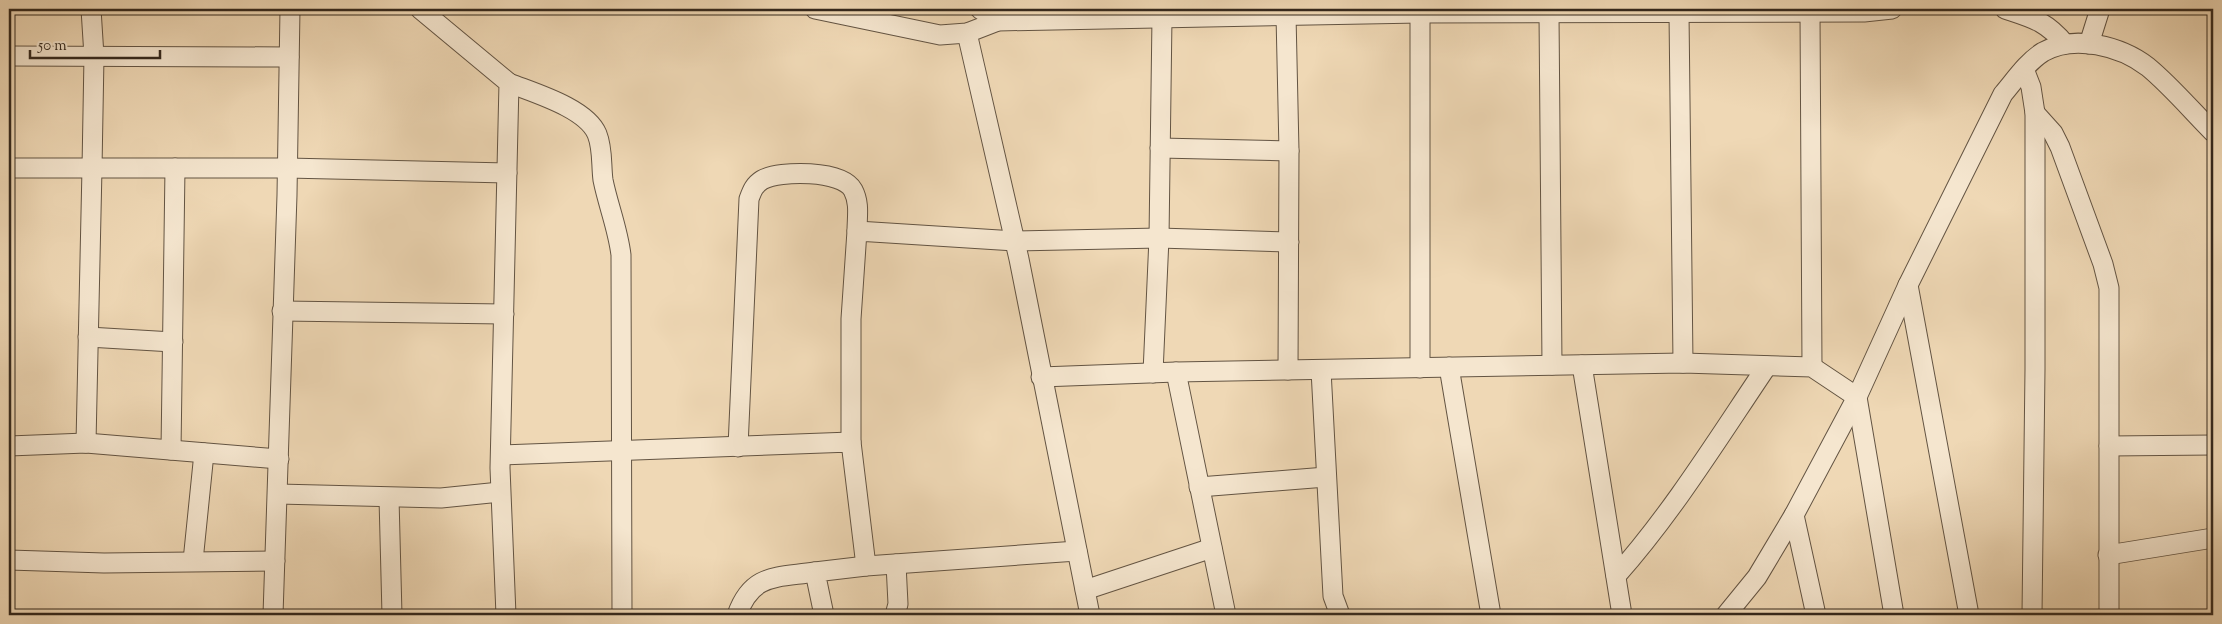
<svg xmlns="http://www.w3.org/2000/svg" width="2222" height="624" font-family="'Sorts Mill Goudy',serif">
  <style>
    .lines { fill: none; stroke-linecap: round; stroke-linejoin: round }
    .minor-casing { stroke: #635443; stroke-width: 21 }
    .minor { stroke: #f5e6cf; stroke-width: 19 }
  </style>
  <rect width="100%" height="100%" fill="#efd8b5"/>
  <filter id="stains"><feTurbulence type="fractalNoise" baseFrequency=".004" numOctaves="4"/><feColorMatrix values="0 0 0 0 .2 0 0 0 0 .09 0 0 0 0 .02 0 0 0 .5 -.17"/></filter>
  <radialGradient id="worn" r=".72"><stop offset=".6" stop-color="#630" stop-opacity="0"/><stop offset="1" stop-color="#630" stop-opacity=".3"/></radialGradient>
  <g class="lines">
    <defs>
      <g id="minor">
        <polyline points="420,9 509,83 500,468 506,615"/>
        <polyline points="815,9 940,35 967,33 998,21 1420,13 1864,12 1892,9"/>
        <polyline points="980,9 998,21"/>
        <path d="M2005,9C2032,18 2046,21 2065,44"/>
        <polyline points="1420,13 1420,368"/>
        <polyline points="1679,13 1683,363"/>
        <polyline points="1810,13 1812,367"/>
        <polyline points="1549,14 1552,365"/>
        <polyline points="1286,15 1289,151 1288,370"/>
        <polyline points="967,33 1019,259 1090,615"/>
        <polyline points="2089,44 2100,9"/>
        <polyline points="9,56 289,57"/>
        <polyline points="2024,69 2031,87 2035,113 2035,369 2032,615"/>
        <path d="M509,83C534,93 586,108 597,134C603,149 601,165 603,180C608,205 618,229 621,255L622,615"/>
        <polyline points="2035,113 2053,133 2060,147 2103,264 2109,288 2109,615"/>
        <polyline points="1160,148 1289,151"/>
        <polyline points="9,168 287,168 507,173"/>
        <polyline points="1908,285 1969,615"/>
        <polyline points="282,311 504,314"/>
        <polyline points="88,337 173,342"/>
        <polyline points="1582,365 1622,615"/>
        <polyline points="1449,367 1491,615"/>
        <polyline points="1321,370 1333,596 1340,615"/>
        <polyline points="1176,372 1226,615"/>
        <polyline points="1153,373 1159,238 1162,17"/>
        <polyline points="1041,377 1176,372 1683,363 1812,367 1857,397 1894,615"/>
        <polyline points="851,442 851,319 857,231 1015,241 1159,238 1289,242"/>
        <polyline points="86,443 92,168 94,56 91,9"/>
        <polyline points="9,446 86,443 279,459"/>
        <polyline points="2109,446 2213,445"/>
        <path d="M738,447L749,199C752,191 754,185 762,180C780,170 842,170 853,190C860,203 857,217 857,231"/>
        <polyline points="171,450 175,168"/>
        <polyline points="501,455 851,442 866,566"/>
        <polyline points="1199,487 1326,477"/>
        <polyline points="278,494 441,498 500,492"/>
        <polyline points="389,498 392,615"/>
        <polyline points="1794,515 1816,615"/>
        <polyline points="2108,555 2213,538"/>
        <polyline points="9,560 104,563 275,561"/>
        <polyline points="193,561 204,453"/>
        <path d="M1616,576C1673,512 1719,437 1767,366"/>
        <polyline points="1085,590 1212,548"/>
        <polyline points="273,615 287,195 290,9"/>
        <path d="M737,615C752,573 776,578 815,572"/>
        <polyline points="824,615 815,572 866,566 1077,551"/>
        <polyline points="895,615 898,604 896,564"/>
        <path d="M1726,615L1757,577L1794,515L1857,397L1908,285L2003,94C2015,80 2027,62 2043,52C2074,34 2121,46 2148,67C2171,86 2192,111 2213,132"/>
      </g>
    </defs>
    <use href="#minor" class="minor-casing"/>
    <use href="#minor" class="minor"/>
  </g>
  <rect width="2222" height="624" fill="none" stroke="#efd8b5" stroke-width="30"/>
  <rect x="10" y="10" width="2202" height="604" fill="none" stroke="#34281d" stroke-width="2.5"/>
  <rect x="15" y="15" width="2192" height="594" fill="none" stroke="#34281d"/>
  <path d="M30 50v8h130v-8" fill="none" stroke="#34281d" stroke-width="2.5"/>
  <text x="38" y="50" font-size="15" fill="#34281d" stroke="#f5e6cf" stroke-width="4" paint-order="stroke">50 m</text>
  <rect width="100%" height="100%" filter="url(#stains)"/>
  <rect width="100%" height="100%" fill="url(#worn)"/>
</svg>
